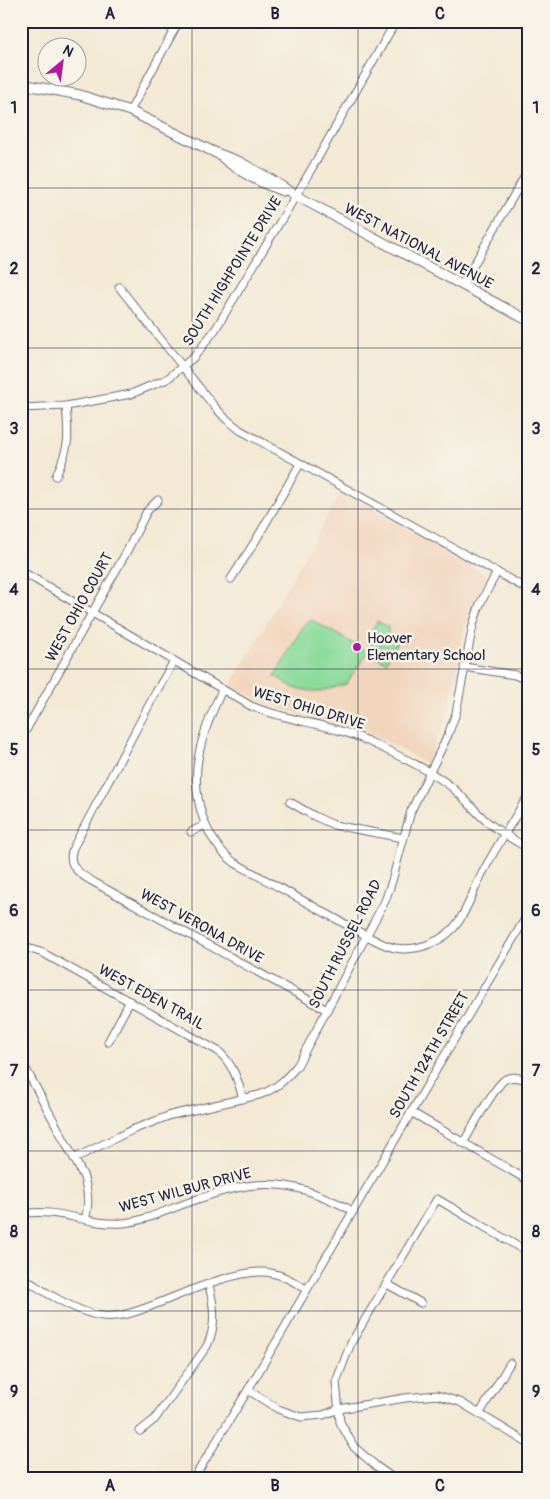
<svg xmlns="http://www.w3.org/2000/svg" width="550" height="1499" font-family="Pangolin,sans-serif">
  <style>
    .built { fill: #f2d5bd }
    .green { fill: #8bdb9b; stroke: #567e6b }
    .park { fill: url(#park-tufts); stroke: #567e6b }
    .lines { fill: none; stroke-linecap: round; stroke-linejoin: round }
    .minor-casing { stroke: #6b6871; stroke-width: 9 }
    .major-casing { stroke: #6b6871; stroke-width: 11 }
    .minor { stroke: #fff; stroke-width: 7 }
    .major { stroke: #fff; stroke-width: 9 }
    .grid { fill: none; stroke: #22223b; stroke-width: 1; stroke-opacity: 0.55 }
    .poi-dot { fill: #b5179e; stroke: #f7f3e8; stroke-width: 2 }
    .labels { text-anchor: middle; stroke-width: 5; stroke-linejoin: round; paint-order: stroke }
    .street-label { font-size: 15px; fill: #22223b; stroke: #f7f3e8 }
    .poi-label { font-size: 15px; fill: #22223b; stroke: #f7f3e8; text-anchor: start }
    .neatline { fill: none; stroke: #22223b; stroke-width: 2 }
    .grid-label { font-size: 16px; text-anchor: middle; font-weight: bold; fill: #22223b }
  </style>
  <defs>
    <pattern id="park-tufts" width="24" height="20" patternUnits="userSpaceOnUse" patternTransform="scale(1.25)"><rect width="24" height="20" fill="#8bdb9b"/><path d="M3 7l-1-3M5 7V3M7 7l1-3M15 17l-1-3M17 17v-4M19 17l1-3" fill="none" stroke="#78bc86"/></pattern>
  </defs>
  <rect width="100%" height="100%" fill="#f7f3e8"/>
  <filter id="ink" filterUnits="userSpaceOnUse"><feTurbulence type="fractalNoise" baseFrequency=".02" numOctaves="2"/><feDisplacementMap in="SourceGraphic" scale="10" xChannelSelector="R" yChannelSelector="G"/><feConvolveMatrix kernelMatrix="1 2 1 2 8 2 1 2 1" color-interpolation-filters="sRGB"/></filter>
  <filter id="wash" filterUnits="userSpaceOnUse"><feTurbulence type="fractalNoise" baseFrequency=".0096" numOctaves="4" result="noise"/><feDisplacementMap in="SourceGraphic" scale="20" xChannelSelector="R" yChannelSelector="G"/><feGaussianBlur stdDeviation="1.12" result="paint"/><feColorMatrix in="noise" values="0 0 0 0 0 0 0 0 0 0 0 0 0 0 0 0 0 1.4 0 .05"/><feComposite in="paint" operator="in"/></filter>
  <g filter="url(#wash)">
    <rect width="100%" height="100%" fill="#f3e9d4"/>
    <polygon class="built" points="342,491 487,575 466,624 447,716 427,764 364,729 280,709 231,685"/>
    <polygon class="green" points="312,620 368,652 346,684 318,692 294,688 275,676 305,623"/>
    <polygon class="park" points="377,621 388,627 388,637 390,638 393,636 395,637 397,642 386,662 372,655 375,647 366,642"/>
  </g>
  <g filter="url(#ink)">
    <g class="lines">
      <defs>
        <g id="minor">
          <polyline points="130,111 179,21"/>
          <polyline points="462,285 529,169"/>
          <polyline points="119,287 214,406 225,418 240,430 529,590"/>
          <polyline points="21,408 66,406 131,394 167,379 194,357 215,330 304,182 396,21"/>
          <path d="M56,476C70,445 69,439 66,406"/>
          <path d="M21,571L251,706C290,722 334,724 372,743C397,755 426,768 449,785C462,795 472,808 484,819C497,831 514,840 529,849"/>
          <polyline points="231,579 256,540 300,464"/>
          <path d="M174,661L156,692L73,848C64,871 90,879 106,889L327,1010"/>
          <polyline points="464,667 515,675 529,681"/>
          <path d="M222,690C212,712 202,735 198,759C192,797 204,840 235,863L367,936C376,941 385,946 395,948C418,952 446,941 459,921C469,906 475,886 484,870C498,844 514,819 529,794"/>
          <polyline points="26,730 127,551 147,511 158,500"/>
          <polyline points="290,802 314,816 334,825 403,838"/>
          <polyline points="191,832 205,825"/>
          <path d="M21,946L43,953L218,1051C233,1064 238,1080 243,1099"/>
          <polyline points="108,1042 130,1001"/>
          <path d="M21,1060L83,1175C88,1190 90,1204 85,1219"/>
          <polyline points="411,1112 529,1181"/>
          <path d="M463,1143C470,1132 496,1083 506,1079C513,1075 522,1079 529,1080"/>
          <path d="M75,1158L132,1130L171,1115L259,1095C276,1089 285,1080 297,1066L385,901L392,881L411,811L448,735L456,713L473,625L480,604L497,572"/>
          <path d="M21,1214C59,1207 88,1226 123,1223C144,1221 165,1211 184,1204C253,1179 285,1175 351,1210L352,1212"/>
          <path d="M21,1275C39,1290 80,1314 103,1316C119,1318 136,1312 151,1306C180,1295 234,1270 264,1272C280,1273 293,1281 306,1289"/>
          <polyline points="387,1284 421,1303"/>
          <polyline points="248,1390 278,1409 301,1417 323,1415 339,1409 405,1398 437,1395 460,1402 529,1444"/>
          <polyline points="480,1413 510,1363"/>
          <path d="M140,1431L155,1419L207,1346C217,1325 214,1306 209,1285"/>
          <polyline points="194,1478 248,1390 529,912"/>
          <polyline points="393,1478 376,1466 354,1447 340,1422 336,1382 351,1343 437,1199 529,1253"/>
        </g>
        <g id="major">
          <polyline points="21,84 80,95 130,111 216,153 240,162 272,180 295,195 529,321"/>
          <path d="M223,158C241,173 261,183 283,191"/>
        </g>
      </defs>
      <use href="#minor" class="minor-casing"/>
      <use href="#major" class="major-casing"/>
      <use href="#minor" class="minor"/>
      <use href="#major" class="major"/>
    </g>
  </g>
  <path class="grid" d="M192,21V1478M358,21V1478M21,188H529M21,348H529M21,509H529M21,669H529M21,830H529M21,990H529M21,1151H529M21,1311H529"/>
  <circle class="poi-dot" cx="357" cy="647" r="5"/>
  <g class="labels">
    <g class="street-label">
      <text transform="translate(419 246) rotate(28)" y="5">WEST NATIONAL AVENUE</text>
      <text transform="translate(232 271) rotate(-58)" y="5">SOUTH HIGHPOINTE DRIVE</text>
      <text transform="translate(79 607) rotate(-61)" y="5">WEST OHIO COURT</text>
      <text transform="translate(309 708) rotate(17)" y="5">WEST OHIO DRIVE</text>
      <text transform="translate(202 926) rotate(29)" y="5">WEST VERONA DRIVE</text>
      <text transform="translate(345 944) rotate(-63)" y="5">SOUTH RUSSEL ROAD</text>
      <text transform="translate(152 997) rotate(29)" y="5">WEST EDEN TRAIL</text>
      <text transform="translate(429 1055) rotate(-60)" y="5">SOUTH 124TH STREET</text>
      <text transform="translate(185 1190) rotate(-15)" y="5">WEST WILBUR DRIVE</text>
    </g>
    <g class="poi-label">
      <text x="367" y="643">Hoover<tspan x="367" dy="17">Elementary School</tspan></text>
    </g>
  </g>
  <rect width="550" height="1499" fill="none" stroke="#f7f3e8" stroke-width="55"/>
  <g transform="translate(62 62) rotate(29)"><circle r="24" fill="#f7f3e8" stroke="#a29fa3"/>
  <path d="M0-4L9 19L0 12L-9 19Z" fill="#b5179e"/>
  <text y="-8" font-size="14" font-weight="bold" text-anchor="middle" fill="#22223b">N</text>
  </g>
  <rect x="28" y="28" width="494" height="1444" class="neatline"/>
  <g class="grid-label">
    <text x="110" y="19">A</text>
    <text x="275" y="19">B</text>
    <text x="440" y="19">C</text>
    <text x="14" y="113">1</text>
    <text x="536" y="113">1</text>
    <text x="14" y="274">2</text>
    <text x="536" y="274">2</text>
    <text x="14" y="434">3</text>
    <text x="536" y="434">3</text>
    <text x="14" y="595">4</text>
    <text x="536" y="595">4</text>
    <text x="14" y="755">5</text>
    <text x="536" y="755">5</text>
    <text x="14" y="916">6</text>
    <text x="536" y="916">6</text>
    <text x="14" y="1076">7</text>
    <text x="536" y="1076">7</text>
    <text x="14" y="1237">8</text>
    <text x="536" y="1237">8</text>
    <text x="14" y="1397">9</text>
    <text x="536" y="1397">9</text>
    <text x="110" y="1491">A</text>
    <text x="275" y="1491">B</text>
    <text x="440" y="1491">C</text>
  </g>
</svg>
